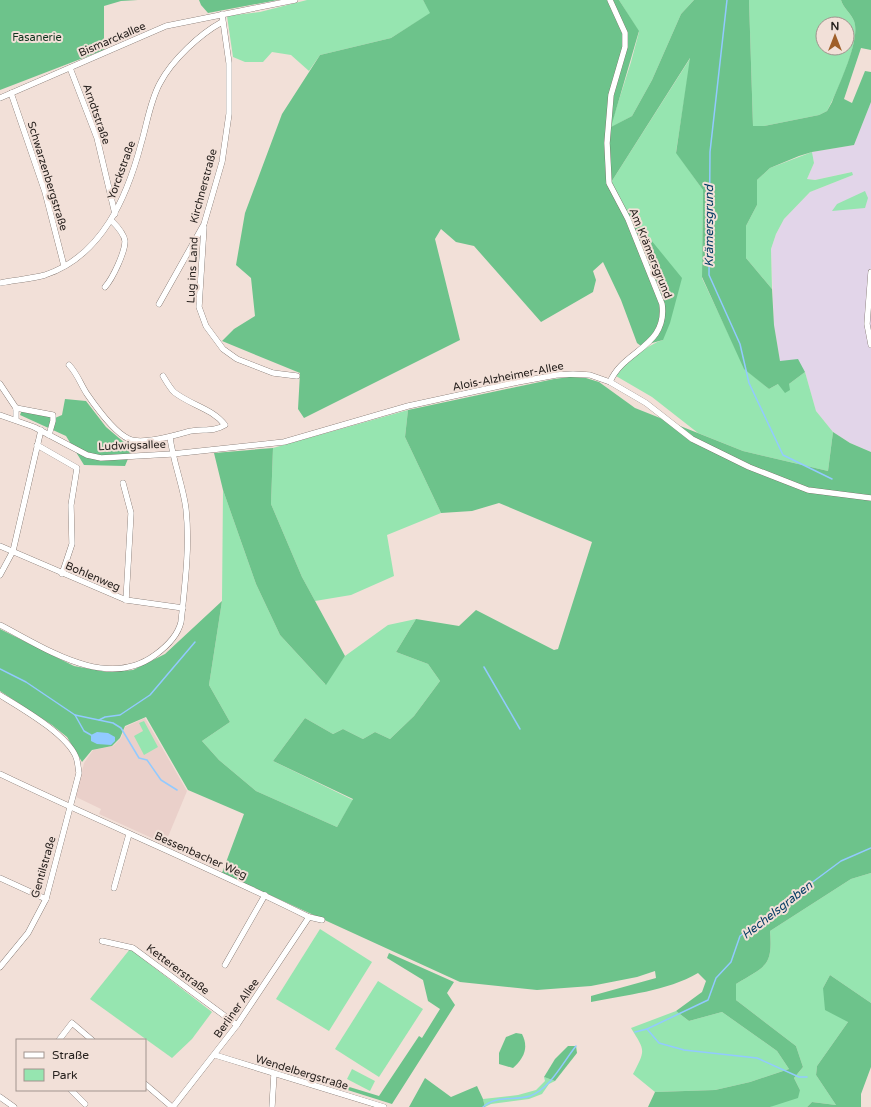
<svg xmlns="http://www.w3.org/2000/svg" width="871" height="1107" font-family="'Varela Round',sans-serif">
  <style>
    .education { fill: #ead0ca }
    .medical { fill: #e2d5e9 }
    .green { fill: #96e5b0; fill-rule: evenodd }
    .forest { fill: #6dc38b }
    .water { fill: #92caff }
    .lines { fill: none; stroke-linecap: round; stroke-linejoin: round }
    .stream { stroke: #92caff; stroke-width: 1.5 }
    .minor-casing { stroke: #665851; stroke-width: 6 }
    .minor { stroke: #fff; stroke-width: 5.5 }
    .labels { text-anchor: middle; stroke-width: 4; stroke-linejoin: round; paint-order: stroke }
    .park-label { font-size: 11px; fill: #10351f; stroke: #f2e0d8 }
    .street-label { font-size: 11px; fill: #28221f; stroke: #f2e0d8 }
    .water-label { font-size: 12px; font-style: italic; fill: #023a63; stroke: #f2e0d8 }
  </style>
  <rect width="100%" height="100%" fill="#f2e0d8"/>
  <polygon class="education" points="145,718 187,791 165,844 99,814 101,809 76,797 84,763 93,750 113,746 121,738 125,727"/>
  <polygon class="medical" points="871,102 871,452 850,443 833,432 816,411 805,372 780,361 774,325 771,249 776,234 784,219 810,192 853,175 851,172 815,180 807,179 814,163 812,152 854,145"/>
  <g class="green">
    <polygon points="307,0 423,0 431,13 391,38 320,55 309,71 291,55 272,52 263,62 245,62 233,57 227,16 260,12"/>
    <polygon points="619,0 694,0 681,14 652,80 632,116 610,128 631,62 639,32"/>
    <path d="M749,0H841C843,8 851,13 854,21C862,38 836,94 827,111L819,115L764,126H753ZM823,24H847V48H823Z"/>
    <path d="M691,57L676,152L703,190L702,278L745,369L769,389L778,384H789L805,372L816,411L833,432L828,471L743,451L698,433L652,397L616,376C626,361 647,345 663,340L620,202L610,184Z"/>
    <polygon points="812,152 814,163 807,179 815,180 852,172 853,175 810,192 784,219 776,234 771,249 772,289 746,258 746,226 757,205 757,180 770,168"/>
    <polygon points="865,191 868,198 865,208 832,211 837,204"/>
    <polygon points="408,410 405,437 441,513 387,535 394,576 351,595 315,601 302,577 271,504 273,448"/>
    <polygon points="223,490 256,584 280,635 325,684 345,656 388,625 416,619 396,652 428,664 440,681 414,716 390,739 375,732 363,739 343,729 333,734 305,718 273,761 353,800 337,827 256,791 219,760 202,741 230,722 209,685 222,601"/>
    <polygon points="144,721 158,747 144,755 134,736 143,731 139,723"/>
    <path d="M871,873V1003L830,975L823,988L848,1022L817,1066L816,1075L836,1105L812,1102L807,1107H770L800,1090L794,1078L803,1067L796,1046L736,1000V984C765,966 773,967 770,931L851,879Z"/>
    <polygon points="320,929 372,962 329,1031 276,999"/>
    <polygon points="130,949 212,1012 192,1039 172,1058 90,999"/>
    <polygon points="378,981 423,1009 379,1077 335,1049"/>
    <path d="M676,1011L689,1021L722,1012L777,1051L789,1069L750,1082L715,1090L655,1092L633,1074C646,1049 645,1051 631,1028Z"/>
    <polygon points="352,1069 375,1081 370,1091 347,1079"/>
    <polygon points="544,1077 555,1081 549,1084 542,1094 529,1099 491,1104 485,1107 483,1099 518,1095 536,1090 545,1081"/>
  </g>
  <g class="forest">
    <polygon points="0,0 138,0 121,1 104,6 104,50 0,90"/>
    <polygon points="199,0 278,0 208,13 201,5"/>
    <path d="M423,0H619L639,31L611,127L632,116L652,80L681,14L694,0H749L753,126H764L819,115L827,111L832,102C839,84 861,39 854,21C851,13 843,8 841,0H871V50L861,48L844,99L852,103L865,71L871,72V102L854,145L812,152L799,156L770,168L757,180V205L746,226V258L772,289L774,325L780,361L798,359L805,372L789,384L790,390L785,393L778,384L769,389L744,369L702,277L703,190L676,153L690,58L610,184H608L620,202L682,278L670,323L663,340L641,346L637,343L621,300L603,262L593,271L596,280L593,292L541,322L474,246L456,242L441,229L435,239L460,340L304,418L298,409L300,373L222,341L234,329L255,316L251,278L236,265L245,213L282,114L320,55L391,38L430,13Z"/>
    <path d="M570,377L586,378L599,382L635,408L743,451L828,471L833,432L850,443L871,452V873L851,879L770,931C773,967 765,966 736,984V1000L796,1046L803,1067L794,1078L800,1090L798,1098L770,1107H648L655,1092L715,1090L750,1082L789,1069L777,1051L722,1012L689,1021L676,1011L702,992L706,981L698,973C667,991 626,995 591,1002V996L656,978L655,971L637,977L591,986L537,990L460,982L222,873L244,814L188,790L146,717L125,726L120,738L112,746L92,750L82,762L67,737L52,725L0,691V629L74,666L107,672L133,670L165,654L222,601L209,685L230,722L202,741L219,760L256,791L337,827L353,799L273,761L305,718L333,734L343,729L363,739L375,732L390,739L414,716L440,681L428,664L396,652L416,619L459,626L476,610L554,650L558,649L592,542L499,503L472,511L441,513L405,437L408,410L554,379Z"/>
    <polygon points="65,399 86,401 106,427 132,449 125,466 84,465 66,436 20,415 22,410 55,418 62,415"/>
    <polygon points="273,448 271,504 302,577 345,656 326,685 280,635 256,584 223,490 214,453"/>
    <polygon points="389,953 454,982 447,993 455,1005 392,1104 319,1081 320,1078 379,1096 419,1036 422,1038 440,1009 428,1001 423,980 387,958"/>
    <polygon points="830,975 871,1003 871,1067 861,1094 861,1107 807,1107 812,1102 836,1105 816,1075 817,1066 848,1022 825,1010 823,988"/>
    <path d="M516,1033L522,1034C529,1048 524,1058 513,1068L499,1064V1053L506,1037Z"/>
    <polygon points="568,1046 576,1046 577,1053 555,1081 544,1077 555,1059"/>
    <polygon points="425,1078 451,1097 477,1086 483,1099 485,1107 409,1107"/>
  </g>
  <polygon class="water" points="97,732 108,733 115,737 115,741 111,745 97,744 91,741 91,735"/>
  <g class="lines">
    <g class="stream">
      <polyline points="727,0 710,152 709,275 740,344 749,383 783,455 832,479"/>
      <polyline points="484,667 520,729"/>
      <polyline points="0,669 26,682 75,715 113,723 121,728 139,758 147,760 161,780 177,790"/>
      <polyline points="75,715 84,731 91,735"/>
      <polyline points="99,720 105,717 120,715 150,695 195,642"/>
      <polyline points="647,1029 659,1043 684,1050 757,1058 799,1077 807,1077"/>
      <polyline points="635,1032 647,1029 708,1000 716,978 731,962 740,936 841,861 871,848"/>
      <path d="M483,1107C495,1095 515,1101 530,1096C550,1089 563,1062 576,1046"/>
    </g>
    <defs>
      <g id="minor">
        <path d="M610,0L625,33V47L611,95L607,143L609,183L628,219L662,304C668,347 623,350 610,382"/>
        <polyline points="70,68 97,138 115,214"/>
        <polyline points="11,93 45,192 64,266"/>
        <polyline points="0,98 166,26 295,0"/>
        <polyline points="204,227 199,307 206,326 223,349 237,359 273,373 297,376"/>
        <polyline points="871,272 867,324 871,345"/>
        <path d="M0,283C14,280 31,279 45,275C102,256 127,197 141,144C147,124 150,101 160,83C172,60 200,34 222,22"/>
        <path d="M105,287C113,278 125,252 125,241C124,233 116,225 111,220"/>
        <polyline points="159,304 204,224 222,162 229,114 229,63 222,14"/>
        <path d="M69,365C77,373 81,385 87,394C96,407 115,433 129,439C142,445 173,436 187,432C201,428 212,433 225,425C212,408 190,405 174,392C170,388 166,381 163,376"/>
        <polyline points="0,384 16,408 16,420"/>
        <polyline points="16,408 53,415 53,421 49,435"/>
        <polyline points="0,415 34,427 87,455 101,458 172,454 284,442 408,406 518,382 556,375 573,374 590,375 610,382 646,403 692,439 749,467 808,490 871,498"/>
        <polyline points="37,445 77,468 71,505 72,544 62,574"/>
        <polyline points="123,483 131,513 126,600"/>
        <polyline points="0,546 126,600 183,608"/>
        <polyline points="0,575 13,551 41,430"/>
        <path d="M0,625C45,648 106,691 155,655C166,647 178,635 181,622C185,584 190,546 186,509C183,485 173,462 170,437"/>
        <path d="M0,695C21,708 67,734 76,757C78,762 78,768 79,773L46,899L28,933L0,967"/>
        <path d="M0,774C102,823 207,866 309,917L322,920"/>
        <polyline points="0,878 46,899"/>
        <polyline points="114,888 129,834"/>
        <polyline points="102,941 133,948 237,1025"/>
        <polyline points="225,965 265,895"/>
        <polyline points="59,1040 72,1023 92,1040"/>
        <polyline points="215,1055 384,1107"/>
        <polyline points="145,1084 172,1107"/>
        <polyline points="71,1090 85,1104"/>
        <polyline points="0,1097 14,1107"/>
        <polyline points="173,1107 237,1025 309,917"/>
        <polyline points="272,1107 274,1074"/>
      </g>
    </defs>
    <use href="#minor" class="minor-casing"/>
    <use href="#minor" class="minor"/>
  </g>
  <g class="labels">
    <g class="park-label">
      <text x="37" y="41">Fasanerie</text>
    </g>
    <g class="street-label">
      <text transform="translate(112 39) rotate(-23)" y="4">Bismarckallee</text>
      <text transform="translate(97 114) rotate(71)" y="4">Arndtstraße</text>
      <text transform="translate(121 170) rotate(-70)" y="4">Yorckstraße</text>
      <text transform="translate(48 176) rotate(73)" y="4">Schwarzenbergstraße</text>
      <text transform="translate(203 186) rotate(-75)" y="4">Kirchnerstraße</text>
      <text transform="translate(651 253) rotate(68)" y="4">Am Krämersgrund</text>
      <text transform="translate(192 270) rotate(-87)" y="4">Lug ins Land</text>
      <text transform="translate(508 376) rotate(-11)" y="4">Alois-Alzheimer-Allee</text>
      <text transform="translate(132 445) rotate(-2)" y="4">Ludwigsallee</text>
      <text transform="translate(93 576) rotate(23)" y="4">Bohlenweg</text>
      <text transform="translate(201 855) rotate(24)" y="4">Bessenbacher Weg</text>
      <text transform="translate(43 867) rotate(-74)" y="4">Gentilstraße</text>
      <text transform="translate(178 969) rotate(37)" y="4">Kettererstraße</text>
      <text transform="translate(236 1008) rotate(-55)" y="4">Berliner Allee</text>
      <text transform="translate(302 1072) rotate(17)" y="4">Wendelbergstraße</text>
    </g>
    <g class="water-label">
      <text transform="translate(709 226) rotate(-90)" y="4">Krämersgrund</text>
      <text transform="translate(777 910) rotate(-38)" y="4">Hechelsgraben</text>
    </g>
  </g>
  <rect x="16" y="1039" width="130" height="52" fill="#f2e0d8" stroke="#a1948e"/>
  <rect x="24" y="1052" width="20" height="6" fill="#ffffff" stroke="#a1948e"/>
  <text x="52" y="1059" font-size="12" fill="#28221f">Straße</text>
  <rect x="24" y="1069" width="20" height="12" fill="#96e5b0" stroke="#a1948e"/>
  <text x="52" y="1079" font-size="12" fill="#28221f">Park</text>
  <g transform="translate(835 36)"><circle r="19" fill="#f2e0d8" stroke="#a1948e"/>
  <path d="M0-3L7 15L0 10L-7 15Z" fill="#9f5f29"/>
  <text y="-6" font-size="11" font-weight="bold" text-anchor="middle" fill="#28221f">N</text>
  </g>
</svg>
